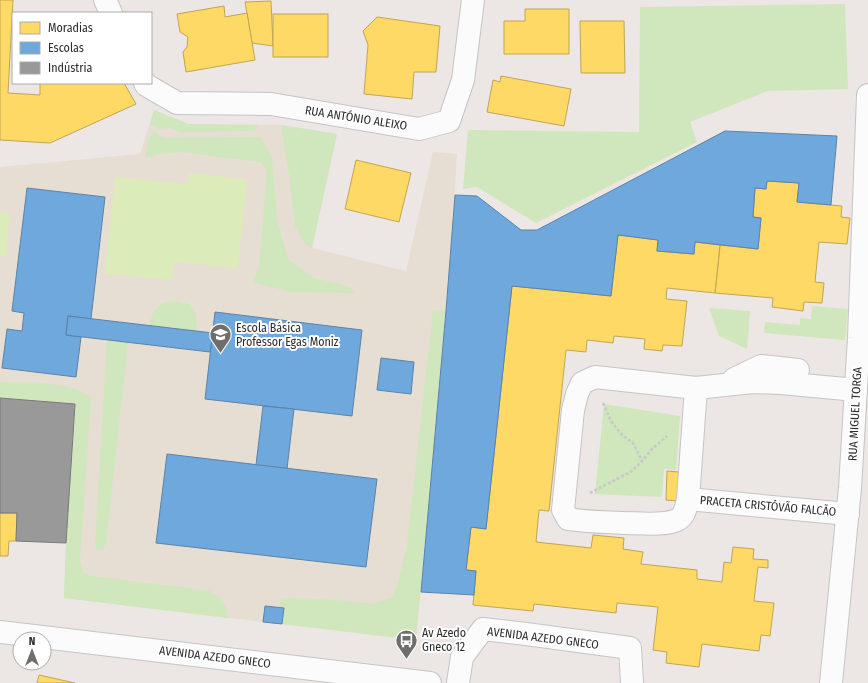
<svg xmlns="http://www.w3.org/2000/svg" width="868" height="683" font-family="'Fira Sans Condensed',sans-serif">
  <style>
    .education { fill: #e6ded2 }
    .green { fill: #d0e6bc }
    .pitch { fill: #dcebba }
    .homes { fill: #ffd966; stroke: #c0a555 }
    .schools { fill: #6fa8dc; stroke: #5b83a8 }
    .industry { fill: #999; stroke: #797979 }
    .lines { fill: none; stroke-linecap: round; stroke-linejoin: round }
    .street-casing { stroke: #c5c4c4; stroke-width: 24 }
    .secondary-casing { stroke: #c5c4c4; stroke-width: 24 }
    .path { stroke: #c8c8c8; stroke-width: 2.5; stroke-dasharray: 3 2; stroke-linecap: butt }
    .street { stroke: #fcfbfb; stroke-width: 22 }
    .secondary { stroke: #fcfbfb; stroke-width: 22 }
    .labels { text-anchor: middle; stroke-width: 4; stroke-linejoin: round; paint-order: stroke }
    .street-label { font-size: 12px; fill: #2d2d2d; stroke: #fff }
    .poi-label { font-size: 12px; fill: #2d2d2d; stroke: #fff; text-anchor: start }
  </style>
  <rect width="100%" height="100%" fill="#ece7e4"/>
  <polygon class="education" points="154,110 188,124 281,125 337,134 312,248 406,271 433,152 457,154 449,287 416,640 64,598 66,543 75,404 0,398 0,167 140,154"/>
  <g class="green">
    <polygon points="845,4 848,89 768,91 690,122 697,142 536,223 477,187 463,189 468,130 639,132 640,7"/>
    <polygon points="154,110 188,124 259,125 254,131 181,132 169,128 159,129 150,124"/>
    <polygon points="281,125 337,134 312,248 305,244 295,226 290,181"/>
    <polygon points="154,131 163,138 260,137 272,157 277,219 288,259 314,278 350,287 355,293 290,292 253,282 259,267 267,171 261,162 181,152 160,154 145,158 148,141"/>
    <polygon points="175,301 189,304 196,313 197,332 149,326 153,313 162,303"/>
    <polygon points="812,306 848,309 845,340 764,333 765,322 800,325 800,318 811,319"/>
    <polygon points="709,308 750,311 747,349 719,336"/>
    <polygon points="433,310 446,311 416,640 282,624 279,608 281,599 293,598 336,600 371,604 392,598 398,583 407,545"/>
    <polygon points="107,340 128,342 106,542 103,550 97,549 95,544"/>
    <path d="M0,382C30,383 65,380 91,397L80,561L83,572L91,576L210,591C223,600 226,602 228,618L64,598L66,543L75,404L0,398Z"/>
    <polygon points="604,404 680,416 676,470 664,469 662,497 595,494"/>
  </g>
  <g class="pitch">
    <polygon points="189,173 247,179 238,268 174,262 172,280 105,274 115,177 187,184"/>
    <polygon points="0,212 10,213 6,256 0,255"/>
  </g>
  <g class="homes">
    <polygon points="0,0 13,0 8,93 40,95 40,83 124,83 136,104 50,143 0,140"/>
    <polygon points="271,1 273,46 252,43 245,2"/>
    <polygon points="224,6 225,17 247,13 255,60 186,72 183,52 187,47 188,37 180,32 177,14"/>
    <polygon points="525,9 569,9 569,54 504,54 504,21 525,21"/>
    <rect x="273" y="14" width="55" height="43"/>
    <polygon points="377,17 440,26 436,72 414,72 412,99 364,94 368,45 363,31"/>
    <polygon points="580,21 624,21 625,73 581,73"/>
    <polygon points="501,76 571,89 564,126 487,112 493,80 500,82"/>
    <polygon points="356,160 411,173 399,222 345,209"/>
    <polygon points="767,181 799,183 797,202 842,206 841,217 850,218 847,244 819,242 815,282 824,283 822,303 804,302 803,311 772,307 773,298 715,293 720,245 758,249 761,218 753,217 755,188 766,189"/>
    <polygon points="618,235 658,240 657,251 694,254 695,242 720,245 715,293 667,288 666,299 687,301 682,346 663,345 662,351 644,349 645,339 614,336 613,343 587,340 586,352 566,350 549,511 539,510 536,542 591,548 593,535 624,538 623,549 643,552 641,564 697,570 697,579 722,582 724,562 731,563 733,547 754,549 753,559 768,560 768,568 758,567 754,601 774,603 770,636 761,635 759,651 702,644 699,667 666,663 667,652 653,650 658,607 617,603 616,613 534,604 533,611 473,605 476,571 466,570 471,527 486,529 512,286 611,296"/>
    <polygon points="667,471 679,472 678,501 666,500"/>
    <polygon points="0,513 17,513 16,541 9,541 8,556 0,556"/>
    <polygon points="39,675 75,683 37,683"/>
  </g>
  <g class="schools">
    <polygon points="725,131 837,136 831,205 797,202 799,183 767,181 766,189 755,188 753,217 761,218 758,249 695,242 694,254 657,251 658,240 618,235 611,296 512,286 486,529 471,527 466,570 476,571 474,595 421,592 446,311 455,195 477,196 521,230 537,230"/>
    <polygon points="27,188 105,197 91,319 68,316 66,335 81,337 76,377 2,368 7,329 22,331 24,313 12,311"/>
    <polygon points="215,312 362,330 352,416 205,399"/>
    <polygon points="68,316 213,333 210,352 66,335"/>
    <polygon points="381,358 414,362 411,394 377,390"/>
    <polygon points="263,406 294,409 287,469 256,465"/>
    <polygon points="167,454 377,479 366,567 156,543"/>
    <polygon points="265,606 284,608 282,624 263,622"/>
  </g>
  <polygon class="industry" points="0,398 75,404 66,543 16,541 17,513 0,513"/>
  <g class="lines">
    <defs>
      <g id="street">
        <polyline points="105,0 111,13"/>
        <polyline points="145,83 146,85 177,103 271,104 419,129 449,121 463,80 473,0"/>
        <polyline points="734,379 761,366 798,370"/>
        <path d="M696,388L688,499C686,507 685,516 677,520C664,526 638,523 624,523C605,522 586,522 568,519L563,510L573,410L577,394L582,383L595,377L696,388L753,382L781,383L856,390"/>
        <polyline points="688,499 848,514"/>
        <polyline points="458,683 462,657 483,629 526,634 630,648 632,683"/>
        <polyline points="831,683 850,488 859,338 868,95"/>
      </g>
      <polyline id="secondary" points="0,632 430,683"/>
    </defs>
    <use href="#street" class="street-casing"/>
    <use href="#secondary" class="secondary-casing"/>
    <g class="path">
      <polyline points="603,403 611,421 622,435 633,443 642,461"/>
      <polyline points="590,493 632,471 642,461 651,450 667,436"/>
    </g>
    <use href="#street" class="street"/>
    <use href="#secondary" class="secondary"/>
  </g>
  <defs>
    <symbol id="school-pin" viewBox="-11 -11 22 30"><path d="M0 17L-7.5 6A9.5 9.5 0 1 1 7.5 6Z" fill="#706e6d" stroke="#fff"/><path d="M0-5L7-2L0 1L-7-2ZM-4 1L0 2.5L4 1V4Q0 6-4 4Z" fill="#fff"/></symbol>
    <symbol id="bus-pin" viewBox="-11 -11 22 30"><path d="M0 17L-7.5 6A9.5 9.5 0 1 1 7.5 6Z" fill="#706e6d" stroke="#fff"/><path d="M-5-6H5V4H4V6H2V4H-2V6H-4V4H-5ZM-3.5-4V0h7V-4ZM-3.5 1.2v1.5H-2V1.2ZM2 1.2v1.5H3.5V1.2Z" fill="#fff"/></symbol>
  </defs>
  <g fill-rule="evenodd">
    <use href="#school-pin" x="208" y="322" width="25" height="34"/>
    <use href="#bus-pin" x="394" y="628" width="25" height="34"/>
  </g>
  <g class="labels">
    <g class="street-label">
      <text transform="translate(356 118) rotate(9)" y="4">RUA ANTÓNIO ALEIXO</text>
      <text transform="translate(855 414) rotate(-87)" y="4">RUA MIGUEL TORGA</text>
      <text transform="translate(768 506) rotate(5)" y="4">PRACETA CRISTÓVÃO FALCÃO</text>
      <text transform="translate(543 638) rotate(7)" y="4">AVENIDA AZEDO GNECO</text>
      <text transform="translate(215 657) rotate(7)" y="4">AVENIDA AZEDO GNECO</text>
    </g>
    <g class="poi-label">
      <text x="236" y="332">Escola Básica<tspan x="236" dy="14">Professor Egas Moniz</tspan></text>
      <text x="422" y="637">Av Azedo<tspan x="422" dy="14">Gneco 12</tspan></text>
    </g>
  </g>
  <rect x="12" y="12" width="140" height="72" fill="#ffffff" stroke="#ababab"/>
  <rect x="20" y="22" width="20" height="12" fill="#ffd966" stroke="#ababab"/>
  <text x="48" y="32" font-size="12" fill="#2d2d2d">Moradias</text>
  <rect x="20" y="42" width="20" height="12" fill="#6fa8dc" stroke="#ababab"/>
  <text x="48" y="52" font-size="12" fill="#2d2d2d">Escolas</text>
  <rect x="20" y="62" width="20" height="12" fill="#999999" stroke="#ababab"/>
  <text x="48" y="72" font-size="12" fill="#2d2d2d">Indústria</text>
  <g transform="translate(32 651)"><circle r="19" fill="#ffffff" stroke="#ababab"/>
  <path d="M0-3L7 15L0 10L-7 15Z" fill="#706e6d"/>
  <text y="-6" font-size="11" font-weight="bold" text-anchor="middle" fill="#2d2d2d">N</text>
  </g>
</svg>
